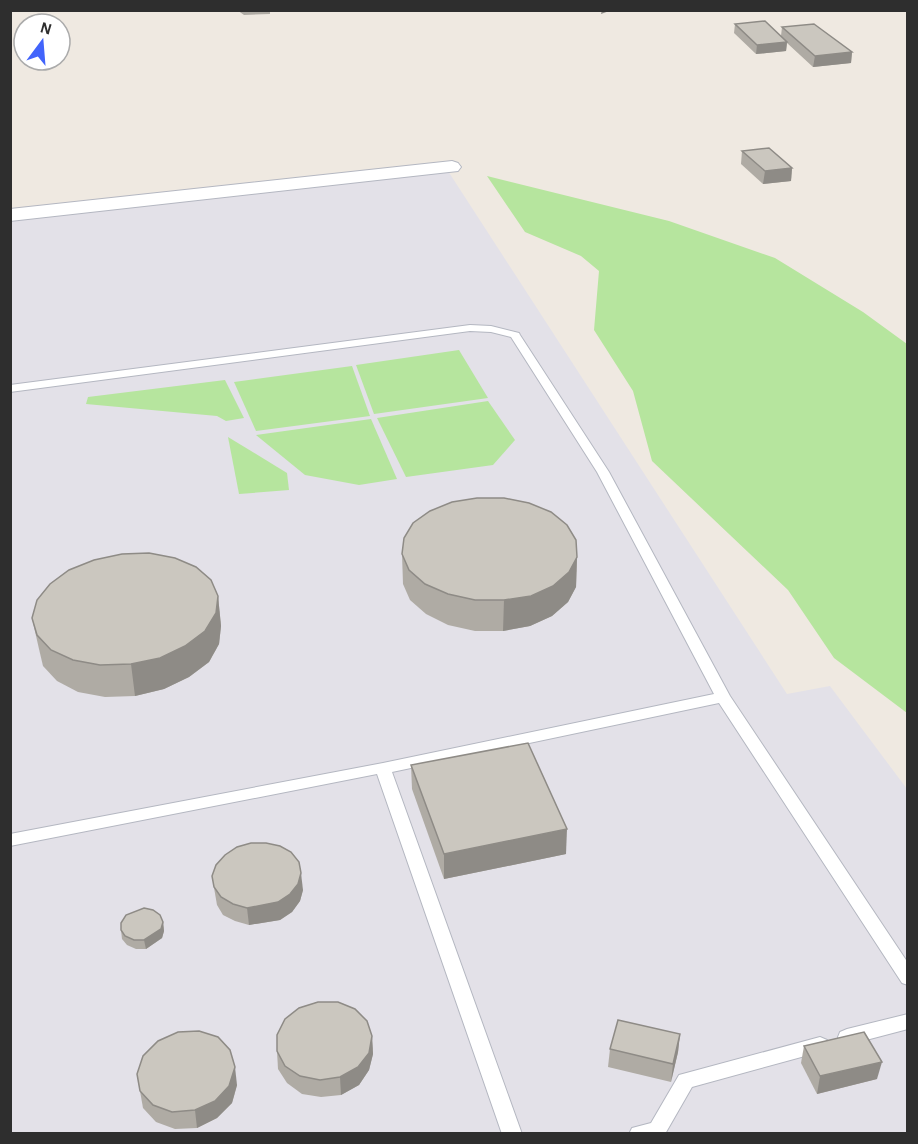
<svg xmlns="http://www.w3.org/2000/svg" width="918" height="1144" font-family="'Alegreya Sans',sans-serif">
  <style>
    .industrial { fill: #e3e1e8 }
    .green { fill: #b6e59e }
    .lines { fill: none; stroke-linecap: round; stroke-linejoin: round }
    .lane-casing { stroke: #b4b7c1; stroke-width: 2 }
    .street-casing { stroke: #b4b7c1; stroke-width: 2 }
    .lane { fill: #fff; fill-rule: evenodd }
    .street { fill: #fff; fill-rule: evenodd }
    .wall { fill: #afaba4 }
    .shaded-wall { fill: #8e8b86 }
    .building { fill: #cbc7bf; stroke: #8e8b86; stroke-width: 1.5 }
  </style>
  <rect width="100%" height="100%" fill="#efe9e1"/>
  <polygon class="industrial" points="448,171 787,694 830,686 907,789 907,1133 11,1133 10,220"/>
  <g class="green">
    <polygon points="487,176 669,221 775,258 863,312 907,344 907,713 834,658 788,590 652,461 633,391 594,330 599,271 581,256 525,232"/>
    <polygon points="459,350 488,398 374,414 356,365"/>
    <polygon points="352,366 370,416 256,431 234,382"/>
    <polygon points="225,380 244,418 226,421 217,416 86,404 88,397"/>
    <polygon points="488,401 515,440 493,465 406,477 377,418"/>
    <polygon points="371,419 397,479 359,485 305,475 256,435"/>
    <polygon points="228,437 287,473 289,490 239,494"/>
  </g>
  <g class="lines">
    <defs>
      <g id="lane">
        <polygon points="470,325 491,326 519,333 520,335 609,472 730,696 908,963 908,985 902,983 719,703 392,772 522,1134 502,1134 377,774 10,846 10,834 383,763 714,694 597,472 511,337 491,332 470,331 10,392 10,385"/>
        <polygon points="908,1014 908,1029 847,1045 840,1042 838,1037 840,1032 847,1029"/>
        <polygon points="820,1037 827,1040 829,1045 827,1050 692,1087 665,1134 629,1134 632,1128 651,1123 679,1075"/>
      </g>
      <polygon id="street" points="452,161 458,163 461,167 458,171 10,221 10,209"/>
    </defs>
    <use href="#lane" class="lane-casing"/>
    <use href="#street" class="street-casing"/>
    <use href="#lane" class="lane"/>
    <use href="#street" class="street"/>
  </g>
  <g class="wall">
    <polygon points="237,10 270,10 270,14 244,15"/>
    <polygon points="735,24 781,36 782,27 852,52 851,63 813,67 787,43 786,51 756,54 734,33"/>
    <polygon points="742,151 792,168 791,181 763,184 741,164"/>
    <polygon points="402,554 577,557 576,587 568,602 552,616 530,626 503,631 475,631 448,625 426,614 410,600 403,584"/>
    <polygon points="218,596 221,626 219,644 209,662 189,677 164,689 135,696 105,697 78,692 57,681 43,666 39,649 32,618"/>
    <polygon points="411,765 566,854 444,879 412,789"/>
    <polygon points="212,876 303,890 300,901 292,912 280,920 249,925 235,921 223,915 217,905"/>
    <polygon points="163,922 164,931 162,938 146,949 136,949 127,945 122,939 121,930"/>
    <polygon points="680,1034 678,1052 671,1082 608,1067 610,1049"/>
    <polygon points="372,1036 373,1054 369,1070 359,1085 341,1095 321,1097 302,1094 287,1083 278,1069 277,1051"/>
    <polygon points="804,1046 877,1079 817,1094 801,1063"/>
    <polygon points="137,1074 237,1085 232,1103 217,1118 197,1128 175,1129 156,1122 143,1108"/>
  </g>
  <g class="shaded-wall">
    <polygon points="602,10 612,10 601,14"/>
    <polygon points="787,42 786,51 756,54 757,45"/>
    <polygon points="852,52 851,63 813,67 815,56"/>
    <polygon points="792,168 791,181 763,184 765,171"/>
    <polygon points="577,557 576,587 568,602 552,616 530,626 503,631 504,600"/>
    <polygon points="218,596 221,626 219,644 209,662 189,677 164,689 135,696 131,664"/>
    <polygon points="567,829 566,854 444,879 444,854"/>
    <polygon points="301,873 303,890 300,901 292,912 280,920 249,925 247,908"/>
    <polygon points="163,922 164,931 162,938 146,949 144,940"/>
    <polygon points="680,1034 678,1052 671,1082 673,1064"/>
    <polygon points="372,1036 373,1054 369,1070 359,1085 341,1095 340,1077"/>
    <polygon points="882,1062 877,1079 817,1094 820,1076"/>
    <polygon points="235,1067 237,1085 232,1103 217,1118 197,1128 195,1110"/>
  </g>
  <g class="building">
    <polygon points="765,21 787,42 757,45 735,24"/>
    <polygon points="814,24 852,52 815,56 782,27"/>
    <polygon points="769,148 792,168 765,171 742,151"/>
    <polygon points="477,498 504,498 529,503 551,512 567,525 576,540 577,557 569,572 553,586 531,596 504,600 475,600 448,594 425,584 409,570 402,554 404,538 413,523 430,511 452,502"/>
    <polygon points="149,553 175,558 196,567 211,580 218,596 216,613 205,631 185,646 160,658 131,664 100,665 73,660 51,650 37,635 32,618 37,600 50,584 69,570 94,560 122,554"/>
    <polygon points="528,743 567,829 444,854 411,765"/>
    <polygon points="251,843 266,843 280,846 291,852 299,862 301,873 298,884 290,894 278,902 247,908 233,904 221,897 214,887 212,876 216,865 225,855 237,847"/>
    <polygon points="144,908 153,910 160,915 163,922 161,929 144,940 134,940 125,936 121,930 121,923 126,915"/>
    <polygon points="318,1002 338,1002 355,1009 367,1021 372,1036 369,1053 358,1067 340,1077 320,1080 300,1076 285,1066 277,1051 277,1035 285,1019 299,1008"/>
    <polygon points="618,1020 680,1034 673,1064 610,1049"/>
    <polygon points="199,1031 218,1037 230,1050 235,1067 229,1086 215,1101 195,1110 172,1112 153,1105 140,1091 137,1074 143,1056 158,1041 178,1032"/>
    <polygon points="864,1032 882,1062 820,1076 804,1046"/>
  </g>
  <rect width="918" height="1144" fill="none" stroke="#2e2e2e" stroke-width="24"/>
  <g transform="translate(42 42) rotate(16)"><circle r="28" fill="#ffffff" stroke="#ababab" stroke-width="1.5"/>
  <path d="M0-4.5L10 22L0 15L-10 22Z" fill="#4264fb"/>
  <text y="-9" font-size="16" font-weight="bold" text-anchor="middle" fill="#2e2e2e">N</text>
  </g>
</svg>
